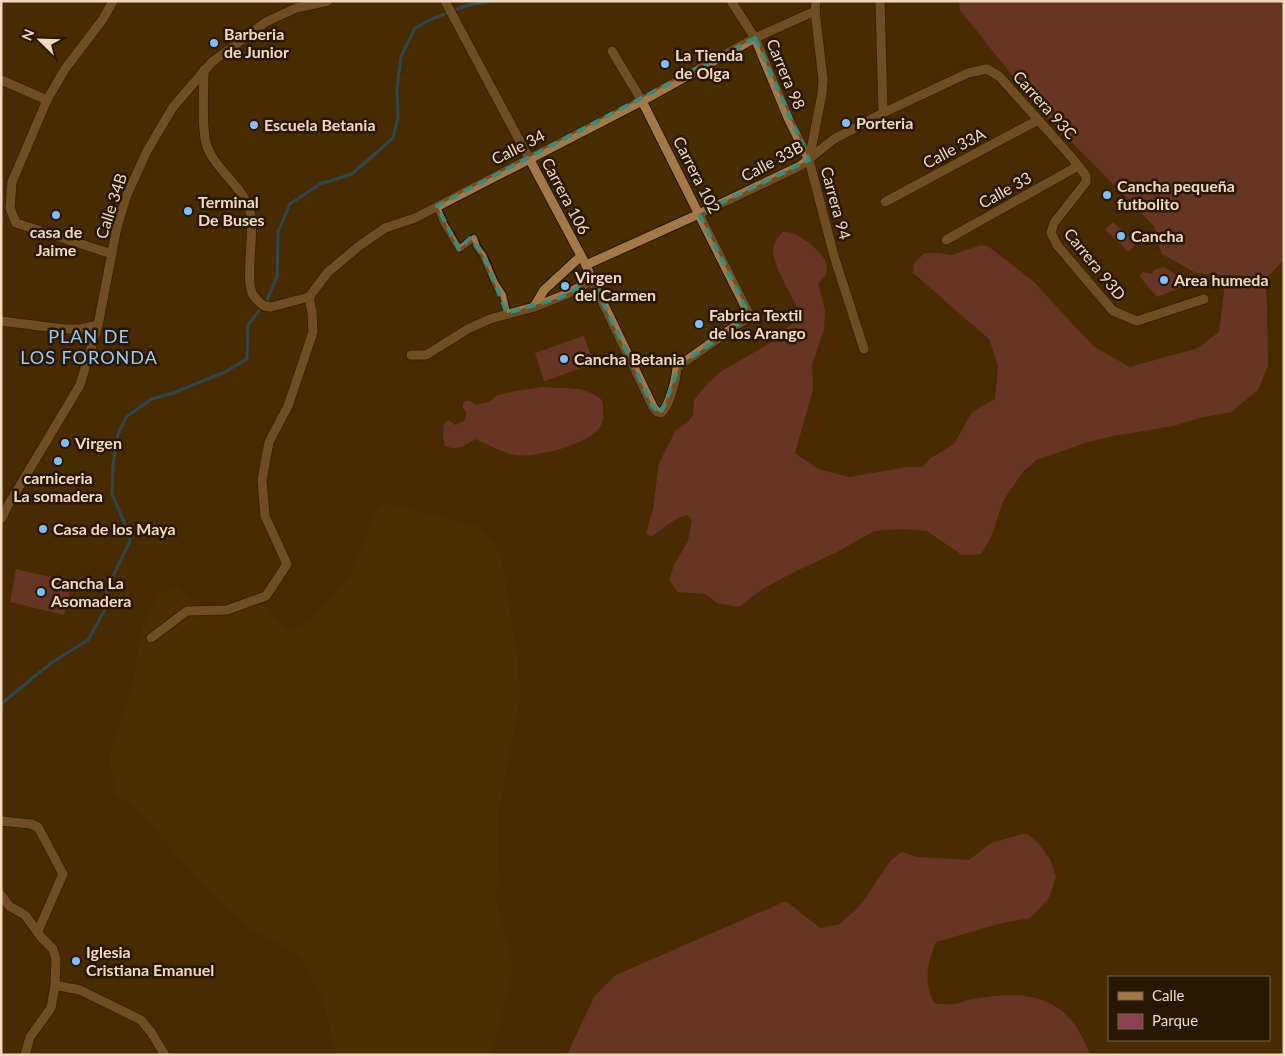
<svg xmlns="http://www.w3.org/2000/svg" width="1285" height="1056" font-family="Lato,sans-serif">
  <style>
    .built { fill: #523100 }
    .green { fill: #8d404f }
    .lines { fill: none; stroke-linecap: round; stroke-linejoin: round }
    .stream { stroke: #1568af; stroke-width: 3 }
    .pedestrian-casing { stroke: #291500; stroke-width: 9 }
    .minor-casing { stroke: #291500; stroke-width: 11 }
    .pedestrian { stroke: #a37947; stroke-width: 6 }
    .minor { stroke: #a37947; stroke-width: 9 }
    .marked { fill: none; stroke: #3c8a7e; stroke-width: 4; stroke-dasharray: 10 6; stroke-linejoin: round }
    .poi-dot { fill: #81bdfa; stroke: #271703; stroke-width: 2 }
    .labels { text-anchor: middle; stroke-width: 5; stroke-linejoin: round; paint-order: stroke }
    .poi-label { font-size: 16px; font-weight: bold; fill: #f0d9c0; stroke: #271703; text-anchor: start }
    .street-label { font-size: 16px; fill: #f0d9c0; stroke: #271703 }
    .neighbourhood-label { font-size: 18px; letter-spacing: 1px; fill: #9cc8f6; stroke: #271703 }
  </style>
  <rect width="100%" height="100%" fill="#482c02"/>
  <polygon class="built" points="386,503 480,527 501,553 518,660 520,701 498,815 497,902 514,968 492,1055 336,1055 322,997 299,955 249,928 207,889 136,808 116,794 109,759 130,696 143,624 159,593 177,586 199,609 265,606 289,631 311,620 351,574 376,510"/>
  <g class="green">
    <path d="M959,1H1284V260L1265,279L1267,301L1268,366L1258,390L1231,412L1200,418L1173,426L1113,436L1088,442L1036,460L1022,473L1003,501L992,535L981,554L962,555L927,531L903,529L874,531L837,552L792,573L761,590L739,607L717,603L705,594L678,592L669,580L674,565L688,541L692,520L688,515L680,517L670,523L652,536L648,535L646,533L653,509L659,463L676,430L688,422L693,415L694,400L709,382L722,371L777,339L781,331L792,324L799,313C794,294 766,260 775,242C777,238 780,235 783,232C786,232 791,232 794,234C806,239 829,256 827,270C826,276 822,279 818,283L825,310L824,330L812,364L813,390L795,453L818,469L849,477L908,467H923L931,458L954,444L972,412L995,399L998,365L989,339L913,273L914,263L925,253H938L952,255L981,245L989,247L1033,281L1093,346L1130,367L1198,348L1219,332L1226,276L1196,273L1162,254L1154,226L1039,109L960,10Z"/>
    <polygon points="1113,222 1136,243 1129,252 1105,230"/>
    <polygon points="1164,267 1190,284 1157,297 1140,277 1142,272 1152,274 1154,270"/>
    <polygon points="584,336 594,364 544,381 535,353"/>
    <path d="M544,387C567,390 582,384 602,400C603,408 605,415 602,423C595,444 535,458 515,455C503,453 488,444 475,439C465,446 457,451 445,446L443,436L444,424L449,420L455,425L464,421L467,413L463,408V404L466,401H470L476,405L489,402L496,396L515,391Z"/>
    <polygon points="16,569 72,582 64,615 10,602"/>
    <path d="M1026,833L1038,843L1050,859L1056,877L1049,898L1030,918L1002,923L936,942C927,964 923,983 935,1004C942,1004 948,1005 955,1004C961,1003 967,1000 973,999C1030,989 1069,996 1090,1055H567L594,997L616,975L786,901L820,928L840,924L860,906L891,860L902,852L917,857L969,860L991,843Z"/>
  </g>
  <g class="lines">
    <polyline class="stream" points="1,704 51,663 88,640 108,604 106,590 130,541 126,527 112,494 113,465 118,434 127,416 152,399 173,393 225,372 247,359 248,325 266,302 277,277 278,232 290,204 320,184 352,174 393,138 398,117 397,89 401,56 415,28 432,19 465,6 492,1"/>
    <defs>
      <polyline id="pedestrian" points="437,206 443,222 459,249 474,238 477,247 483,255 495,283 503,295 507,313"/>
      <g id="minor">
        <path d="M445,1L586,265L592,280L653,407L657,412L661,413C670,406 676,379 677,368L680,365L750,316L642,101L612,51"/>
        <polyline points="731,1 755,38 789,120 809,160"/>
        <polyline points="816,1 815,11 823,79 822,94 809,160 834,256 864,349"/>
        <polyline points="880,1 883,113"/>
        <polyline points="1,80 47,100"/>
        <polyline points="885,202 1038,120"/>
        <polyline points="946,240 1078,166"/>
        <polyline points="112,254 16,223 10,208 12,182 47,100 65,69 103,19 113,1"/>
        <polyline points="586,265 699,214 800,166 834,139 883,113 968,73 987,69 999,76 1074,160 1086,176 1086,182 1054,223 1051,233 1057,245 1113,311 1137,321 1204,299"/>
        <polyline points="309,297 328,272 359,246 385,228 415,218 642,101 755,38 815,11"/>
        <polyline points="534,307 567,294 592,280"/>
        <polyline points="1,321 64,329 81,329 98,325"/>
        <polyline points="411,355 426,355 468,329 490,319 534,307 544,290 581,256"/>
        <polyline points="1,519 7,507 80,385 98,325 117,227 127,195 147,151 173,107 212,62 266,22 296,8 328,1"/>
        <path d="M151,638L187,611L227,610L266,596L287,564L265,516L262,480L269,442L288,406L313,332L312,312L309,297L271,307L264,306C260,303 256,299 253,295C245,282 254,235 251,216C246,187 216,172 207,146C201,130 204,88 204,70"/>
        <polyline points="1,821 31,824 38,827 63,874 38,931"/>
        <polyline points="1,895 9,906 25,915 41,937 53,949 56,959 55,985 51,1008 30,1037 25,1055"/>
        <polyline points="55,985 80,990 141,1020 151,1032 165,1055"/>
      </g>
    </defs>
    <use href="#pedestrian" class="pedestrian-casing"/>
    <use href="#minor" class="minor-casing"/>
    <use href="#pedestrian" class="pedestrian"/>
    <use href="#minor" class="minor"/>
  </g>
  <path d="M0 0H1285V1056H0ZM755,38L809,160L699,214L750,316L680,365L661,413L653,407L592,280L559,298L507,313L483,255L470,238L459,249L437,206Z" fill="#482c02" fill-opacity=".55" fill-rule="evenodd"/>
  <path class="marked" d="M755,38L809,160L699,214L750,316L680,365L661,413L653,407L592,280L559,298L507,313L483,255L470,238L459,249L437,206Z"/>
  <g class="poi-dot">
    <circle cx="214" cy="43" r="5"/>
    <circle cx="665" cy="64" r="5"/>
    <circle cx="846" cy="123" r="5"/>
    <circle cx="254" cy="125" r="5"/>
    <circle cx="1107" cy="195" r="5"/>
    <circle cx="188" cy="211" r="5"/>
    <circle cx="56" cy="215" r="5"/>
    <circle cx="1121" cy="236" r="5"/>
    <circle cx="1164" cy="280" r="5"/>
    <circle cx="565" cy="286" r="5"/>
    <circle cx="699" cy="324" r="5"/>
    <circle cx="564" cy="359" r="5"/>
    <circle cx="65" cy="443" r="5"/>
    <circle cx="58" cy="461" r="5"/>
    <circle cx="43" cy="529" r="5"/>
    <circle cx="41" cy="592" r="5"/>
    <circle cx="76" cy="961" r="5"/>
  </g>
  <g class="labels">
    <g class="poi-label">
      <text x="224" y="40">Barberia<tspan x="224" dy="18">de Junior</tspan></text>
      <text x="675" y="61">La Tienda<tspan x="675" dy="18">de Olga</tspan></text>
      <text x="856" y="129">Porteria</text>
      <text x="264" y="131">Escuela Betania</text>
      <text x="1117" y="192">Cancha pequeña<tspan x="1117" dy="18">futbolito</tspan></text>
      <text x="198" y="208">Terminal<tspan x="198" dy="18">De Buses</tspan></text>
      <text x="56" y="238" text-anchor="middle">casa de<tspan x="56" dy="18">Jaime</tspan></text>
      <text x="1131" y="242">Cancha</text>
      <text x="575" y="283">Virgen<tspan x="575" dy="18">del Carmen</tspan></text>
      <text x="1174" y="286">Area humeda</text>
      <text x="709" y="321">Fabrica Textil<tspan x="709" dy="18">de los Arango</tspan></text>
      <text x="574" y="365">Cancha Betania</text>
      <text x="75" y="449">Virgen</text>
      <text x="58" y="484" text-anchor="middle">carniceria<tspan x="58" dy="18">La somadera</tspan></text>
      <text x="53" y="535">Casa de los Maya</text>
      <text x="51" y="589">Cancha La<tspan x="51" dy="18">Asomadera</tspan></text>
      <text x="86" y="958">Iglesia<tspan x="86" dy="18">Cristiana Emanuel</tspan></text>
    </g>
    <g class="street-label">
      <text transform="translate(786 74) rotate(67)" y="6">Carrera 98</text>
      <text transform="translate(1045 105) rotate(48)" y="6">Carrera 93C</text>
      <text transform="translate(518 147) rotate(-27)" y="6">Calle 34</text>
      <text transform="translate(954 148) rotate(-28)" y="6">Calle 33A</text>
      <text transform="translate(772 161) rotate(-28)" y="6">Calle 33B</text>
      <text transform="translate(697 175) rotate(63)" y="6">Carrera 102</text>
      <text transform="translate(1005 190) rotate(-29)" y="6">Calle 33</text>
      <text transform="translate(566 196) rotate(62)" y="6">Carrera 106</text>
      <text transform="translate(836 203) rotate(75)" y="6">Carrera 94</text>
      <text transform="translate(111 206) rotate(-72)" y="6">Calle 34B</text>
      <text transform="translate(1095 264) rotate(51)" y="6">Carrera 93D</text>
    </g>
    <g class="neighbourhood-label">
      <text x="89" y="343">PLAN DE<tspan x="89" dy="21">LOS FORONDA</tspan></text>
    </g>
  </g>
  <rect width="1285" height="1056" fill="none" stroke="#f0d9c0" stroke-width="5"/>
  <rect x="1108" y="976" width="162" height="65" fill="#271703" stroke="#77654f"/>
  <rect x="1118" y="992" width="25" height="8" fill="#a37947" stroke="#77654f"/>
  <text x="1152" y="1001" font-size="15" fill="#f0d9c0">Calle</text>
  <rect x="1118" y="1014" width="25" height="15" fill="#8d404f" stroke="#77654f"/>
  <text x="1152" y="1026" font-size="15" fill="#f0d9c0">Parque</text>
  <g transform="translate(40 40) rotate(293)" stroke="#271703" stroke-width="4" paint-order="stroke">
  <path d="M0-4L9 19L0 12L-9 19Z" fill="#f0d9c0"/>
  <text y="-8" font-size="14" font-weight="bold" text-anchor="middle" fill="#f0d9c0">N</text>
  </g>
</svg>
